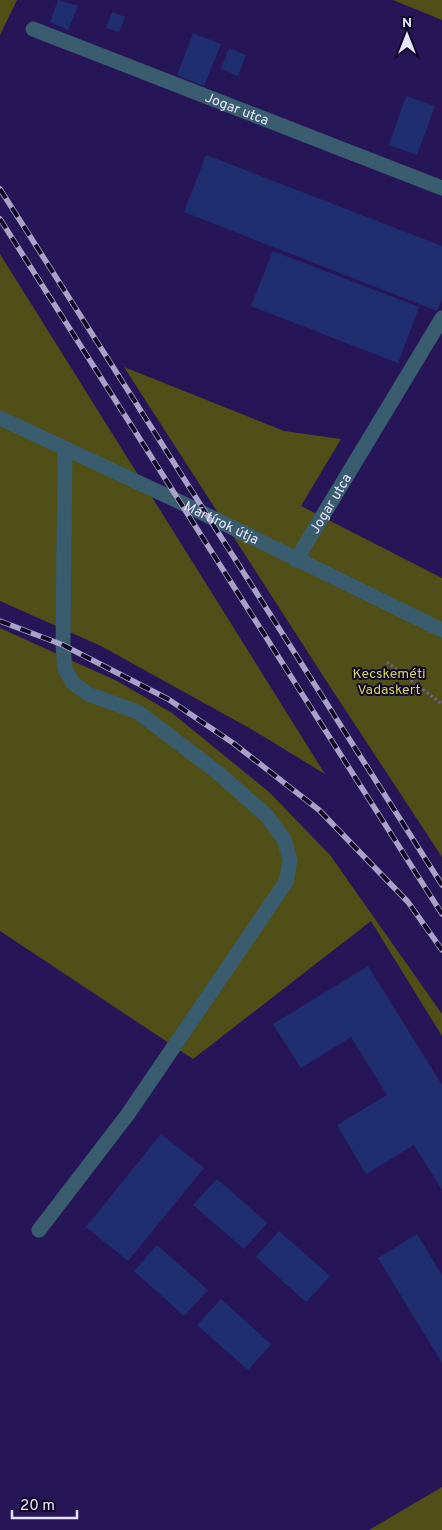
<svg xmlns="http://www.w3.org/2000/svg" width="442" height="1530" font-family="Overpass,sans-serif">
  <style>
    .green { fill: #504f17 }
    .building { fill: #1f2e6e }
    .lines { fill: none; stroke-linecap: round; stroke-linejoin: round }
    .path { stroke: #6d6193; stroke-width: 3; stroke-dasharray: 2.5 2.5; stroke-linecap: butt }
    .minor { stroke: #395d6e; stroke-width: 15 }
    .rail-casing { stroke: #a9a2c8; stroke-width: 5.5 }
    .rail { stroke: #0f0925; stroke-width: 4; stroke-dasharray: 11; stroke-linecap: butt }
    .labels { text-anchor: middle; stroke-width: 4; stroke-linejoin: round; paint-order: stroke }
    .street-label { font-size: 14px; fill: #e6e4fd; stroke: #0f0925 }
    .park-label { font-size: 14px; fill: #d5d45c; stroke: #0f0925 }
  </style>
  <rect width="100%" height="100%" fill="#271657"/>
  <g class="green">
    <polygon points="0,0 17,0 0,35"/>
    <polygon points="393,0 442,0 442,20"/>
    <polygon points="0,254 325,774 251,729 101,646 0,601"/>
    <polygon points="124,367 284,431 341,439 301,506 442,578 442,857 327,682"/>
    <polygon points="0,628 117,681 172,713 269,792 330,855 442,1014 442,1036 371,921 193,1059 0,931"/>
    <polygon points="442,1487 442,1530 369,1530"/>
  </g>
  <g class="building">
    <polygon points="58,0 78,6 68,30 50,22"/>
    <polygon points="112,12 125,17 119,32 106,28"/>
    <polygon points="193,33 221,44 204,86 177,75"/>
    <polygon points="229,48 246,55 238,76 221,69"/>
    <polygon points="406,96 435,106 417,155 389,145"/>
    <polygon points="206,155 442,246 442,299 437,311 184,212"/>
    <polygon points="273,251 419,307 398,363 251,306"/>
    <polygon points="368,966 442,1085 442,1190 414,1145 366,1174 337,1125 387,1095 351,1037 301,1068 273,1024"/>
    <polygon points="161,1134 204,1168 128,1261 86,1227"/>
    <polygon points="217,1179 267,1223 244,1249 193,1205"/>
    <polygon points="279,1231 330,1276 306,1302 256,1257"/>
    <polygon points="417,1234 442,1275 442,1363 378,1258"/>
    <polygon points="157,1245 208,1290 184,1316 134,1271"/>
    <polygon points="221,1299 271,1344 248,1370 197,1325"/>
  </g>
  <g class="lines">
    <polyline class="path" points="387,662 442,704"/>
    <g class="minor">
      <path id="s1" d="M33,29L442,188"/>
      <path id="s2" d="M0,418L180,502L442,630"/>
      <path id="s3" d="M296,560L442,318"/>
      <polyline points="39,1230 128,1114 286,882 290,860 284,839 266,815 217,772 138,712 88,694 73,683 65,669 63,645 65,449"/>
    </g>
    <defs>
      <g id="rail">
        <polyline points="0,189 442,885"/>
        <polyline points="0,219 442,914"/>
        <polyline points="0,621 63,645 168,699 233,743 319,810 408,902 442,950"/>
      </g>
    </defs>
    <use href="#rail" class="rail-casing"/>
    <use href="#rail" class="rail"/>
  </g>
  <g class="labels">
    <g class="street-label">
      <text dy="5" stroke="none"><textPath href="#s1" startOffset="219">Jogar utca</textPath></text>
      <text dy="5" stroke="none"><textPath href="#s3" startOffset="66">Jogar utca</textPath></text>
      <text dy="5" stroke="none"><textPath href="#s2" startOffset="245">Mártírok útja</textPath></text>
    </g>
    <g class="park-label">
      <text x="389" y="678">Kecskeméti<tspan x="389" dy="16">Vadaskert</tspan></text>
    </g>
  </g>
  <g transform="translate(407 35)" stroke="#0f0925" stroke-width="4" paint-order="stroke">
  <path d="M0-4L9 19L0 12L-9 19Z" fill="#e6e4fd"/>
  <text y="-8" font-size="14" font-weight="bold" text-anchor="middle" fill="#e6e4fd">N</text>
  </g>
  <path d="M12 1510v8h65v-8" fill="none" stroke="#e6e4fd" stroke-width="2.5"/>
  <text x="20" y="1510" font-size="15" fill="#e6e4fd" stroke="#0f0925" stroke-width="4" paint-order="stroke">20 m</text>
</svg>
